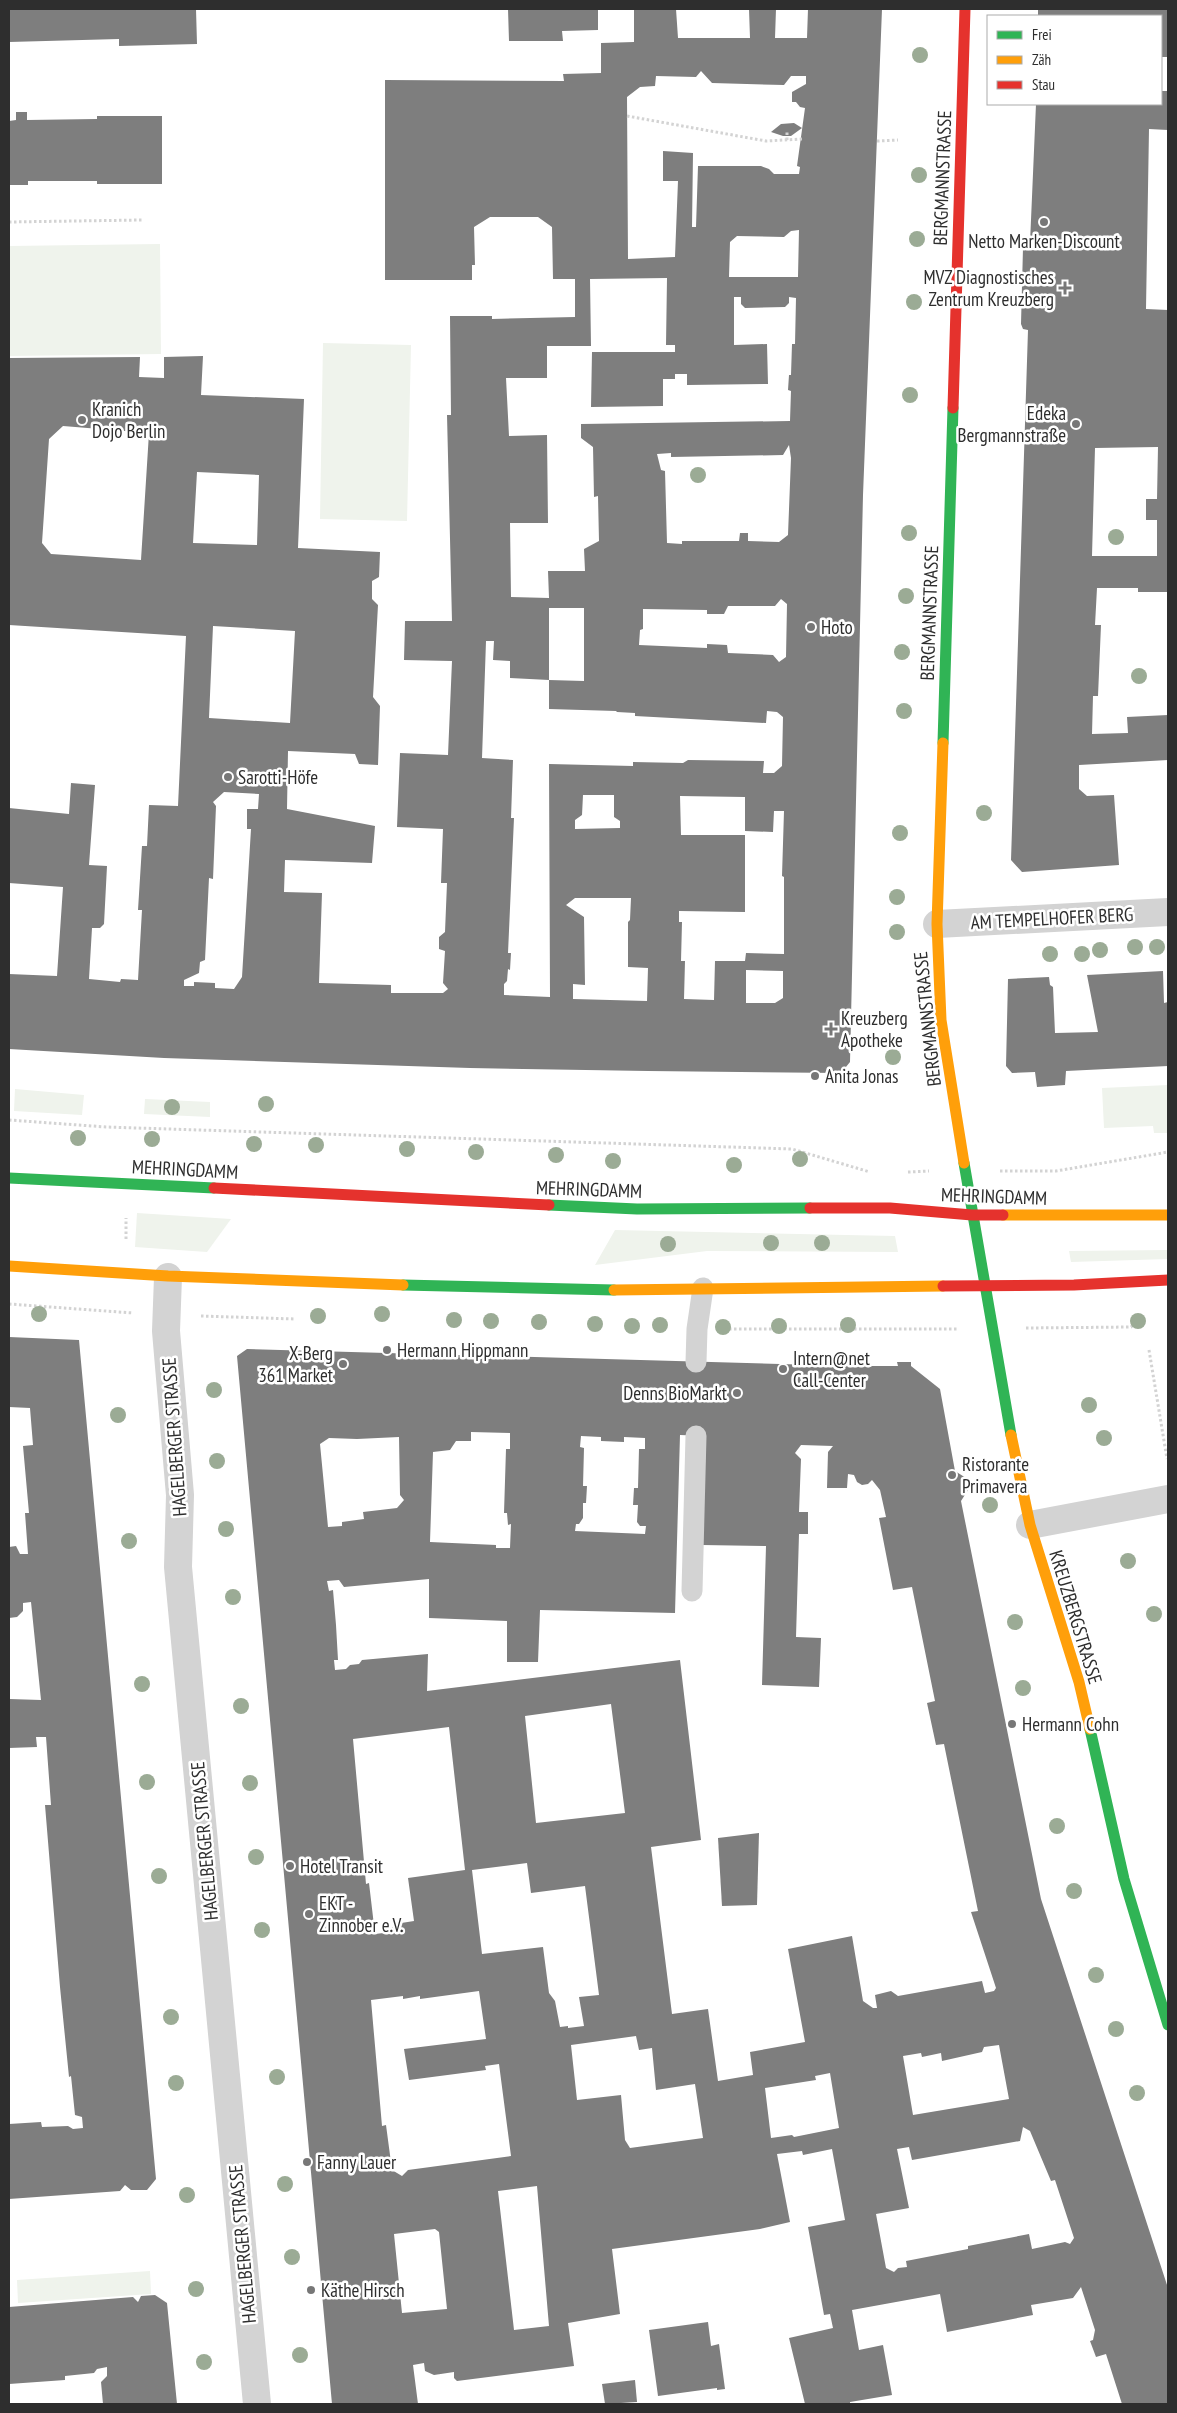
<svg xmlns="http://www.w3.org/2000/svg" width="1177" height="2413" font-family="'PT Sans Narrow',sans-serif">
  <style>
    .green { fill: #eff3ec }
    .building { fill: #7e7e7e; fill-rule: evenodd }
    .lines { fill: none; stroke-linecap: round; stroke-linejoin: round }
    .path { stroke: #d3d3d3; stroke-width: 3; stroke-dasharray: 2.5 2.5; stroke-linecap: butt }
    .lane { stroke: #d3d3d3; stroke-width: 21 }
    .street { stroke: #d3d3d3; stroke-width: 28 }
    .fast { stroke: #30b455; stroke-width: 11 }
    .slow { stroke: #ff9f0a; stroke-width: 11 }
    .jam { stroke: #e5322d; stroke-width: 11 }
    .tree { fill: #9bab95 }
    .poi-dot { fill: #777; stroke: #fff; stroke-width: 2 }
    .labels { text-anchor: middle; stroke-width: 5; stroke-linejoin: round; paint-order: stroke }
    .street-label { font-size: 19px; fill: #2e2e2e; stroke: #fff }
    .poi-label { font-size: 19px; fill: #2e2e2e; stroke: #fff; text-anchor: start }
  </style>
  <rect width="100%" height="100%" fill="#fff"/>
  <g class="green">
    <polygon points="160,244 161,354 9,356 9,246"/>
    <polygon points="323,343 411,345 407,521 320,519"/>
    <polygon points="1168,1085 1168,1133 1154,1133 1153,1126 1104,1128 1102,1088"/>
    <polygon points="15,1089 84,1095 82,1115 14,1111"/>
    <polygon points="145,1099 210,1102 210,1117 144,1114"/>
    <polygon points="137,1213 231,1219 207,1252 135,1247"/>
    <polygon points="615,1230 895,1236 898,1252 707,1251 595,1265"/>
    <polygon points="1168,1250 1168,1259 1071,1262 1069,1251"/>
    <polygon points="150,2271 151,2294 18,2303 17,2280"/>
  </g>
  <g class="building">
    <polygon points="9,9 196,9 197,44 119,46 119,39 9,42"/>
    <polygon points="508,9 598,9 598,30 562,31 563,41 509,41"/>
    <path d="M634,9H676L678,38H750L749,9H776L775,38H807L808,9H882L863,495L850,1062L841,1073L648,1071L470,1068L164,1058L9,1049V974L57,976L63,887L9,883V808L69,814L71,783L95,785L89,865L107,866L104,924L100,928H92L89,979L120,982L121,979L138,980L142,910H138L142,846H147L149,805L178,806L186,636L9,625V358L140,357L139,377L164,378V357L203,356L201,395L304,399L298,548L380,552L379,577L372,581V599L378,605L373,697L380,706L378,765L359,764L355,754L288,751L287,809L375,826L372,863L285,860L284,892L322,893L319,983L391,985V993H443L448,989L443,983L445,951L439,949V937L445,932L447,883H441L443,829L397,827L400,753L448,755L452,661L404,660L405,621H452L447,415H451L450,316H492V319L575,317V279H553L552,227L538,217H490L474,227L475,265H472V280H385V80L564,81L563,74L601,73V43L634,42ZM701,71L712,83L784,85L791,76H806V84L792,92V102H796L800,107L805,108L797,166L800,167L799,174H774L769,169L761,166H698L696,227H692L693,153L663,151V181H678L675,257L628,259L627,97L640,87L655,86L656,76L696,77ZM799,230L798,277H729L730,242L737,236L784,237L791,231ZM667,278L666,345H675V352H592L591,407L663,406V379H675V374H687V385L768,384L767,344L734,345V297H741V304L745,308L785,307L789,303V297L796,298L795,344H792L791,375H789L788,390L791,391L790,421L581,424V438L593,447L594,497L598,496L599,541L584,549L585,571H548L549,598L511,597L510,523H548L547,435L509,436L506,378H547V346H591L590,279ZM63,426L149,433L141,560L51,554L42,543L49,439ZM789,445L791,458L788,535L779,542L748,541V533H740L739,541H682V544L667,543L665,471L661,470L657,454L671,453V457L783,455ZM197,472L259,475L257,545L193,543ZM781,599L787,604L786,657L779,662L773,655L728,653L727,645L707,644V648L639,645L640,630L643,629V609L707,610V614H724L728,606H775ZM549,608H584V681L549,680V709L616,711L617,712L635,713V716L766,723L767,711L777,712L783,717L782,766L774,773H763L764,761L688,760L683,763L633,762V766L549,764L550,997L504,995V984L507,981L508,969L510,970L511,953H508L514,818H511L513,760L482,758L486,641H494L493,660L510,661V678L549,680ZM213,626L295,631L290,723L209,718ZM224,792L259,794L258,809H247V829H251L242,977L234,989L215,988V983L194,982V986H184V980L199,973L200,962L205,960L209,878L213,879L216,806L213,802ZM583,795H614V817L620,821V828L575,829V820L582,815ZM680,796L745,797V831L773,832L774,811H784L782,876L784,877V954L746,953L745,961H715L714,1000L684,999L685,961H681L682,922H679V911L745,912V835H681ZM575,898H631L630,920L628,922V967L648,968L647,1001L573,999V984L585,985L584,917L566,905ZM746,970L783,971V998L775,1003H746Z"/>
    <polygon points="1038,9 1168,9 1168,57 1161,57 1161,16 1038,16"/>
    <path d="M1161,91H1168V130L1149,129L1146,309L1168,310V592H1138V588H1097L1095,625H1101L1098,696H1093L1092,734L1128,733L1127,717L1168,715V760L1079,765V789L1087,796L1114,795L1119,865L1022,872L1011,860L1028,330L1023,329L1021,324L1023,248L1030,243L1036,104H1161ZM1158,447L1157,499H1146V520H1157V556H1092L1095,448Z"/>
    <polygon points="16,112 27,112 27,120 97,119 97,116 162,116 162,184 97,184 97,181 28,181 28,185 9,185 9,121 16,120"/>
    <polygon points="794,123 802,128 791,136 783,136 771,132 781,124"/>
    <polygon points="1163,971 1164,1003 1168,1002 1168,1066 1066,1071 1065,1085 1037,1087 1035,1072 1012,1073 1006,1066 1008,979 1049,977 1050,985 1053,987 1055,1033 1098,1032 1087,975"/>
    <polygon points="9,1337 79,1340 156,2179 147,2190 131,2190 125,2185 120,2191 9,2199 9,2124 41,2122 42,2127 68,2126 73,2129 83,2128 82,2117 75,2115 71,2076 69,2077 60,1987 45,1805 51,1805 46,1737 36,1737 37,1747 9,1748 9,1699 41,1700 31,1602 23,1603 23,1611 17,1617 9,1618 9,1547 16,1546 20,1554 28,1554 25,1513 29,1513 23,1446 33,1445 30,1408 9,1407"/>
    <path d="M247,1349L851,1366H898L897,1362H911V1366L940,1389L955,1471L966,1478L968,1490L961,1501L1041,1899L1168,2288V2404H1122L1106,2354L1096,2357L1090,2341L1093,2340L1095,2330L1081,2287L1073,2298L1031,2305L1033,2315L947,2332L940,2294L852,2310L859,2350L883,2345L892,2395L850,2402V2404H805L789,2338L833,2328L830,2314L824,2315L808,2227L845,2220L832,2149L803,2155L802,2151L777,2154L790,2222L760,2229L612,2249L620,2314L568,2323L574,2366L457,2381L454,2378V2372L434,2375L425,2371L424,2363L413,2365L418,2404H332L237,1356ZM471,1432L510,1433V1449H506L504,1513H507L508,1525L511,1524L510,1548H496V1545L430,1542L433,1452L450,1450L456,1441H471ZM680,1435L706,1436L702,1545L766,1546L762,1685L819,1687L821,1638L796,1637L799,1534H808V1512H799L801,1459L795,1453L801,1445L833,1446L828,1452L827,1488H847L848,1474L854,1475L857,1482L862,1485L868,1484L872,1480L880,1490L886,1517L879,1518L893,1590L912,1587L935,1701L927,1703L936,1745L944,1744L978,1911L971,1912L996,1988L994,1991L985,1993L982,1981L898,1996L891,1991L875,1995L877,2008H873L863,2001L852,1936L788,1949L805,2042L750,2052L753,2075L718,2081L708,2009L672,2014L651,1847L701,1840L680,1660L427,1691L428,1654L362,1660L359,1664L350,1665L346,1669L335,1670L334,1660H338L336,1625L333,1590L329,1591L327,1581L339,1580L344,1587L429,1579V1618L507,1621V1662H538L540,1610L675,1613ZM581,1436L601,1437V1441L624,1442V1437L645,1438V1449H639L638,1488H634L633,1505H638L637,1522L640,1526H646L645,1534L575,1531L576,1524H579L583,1518V1503H586L587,1486H583L584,1448L580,1447ZM399,1437L400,1495L404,1500L397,1508L363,1512L364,1519L342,1522V1526L328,1527L320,1444L329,1438L357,1439ZM611,1704L625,1813L536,1823L525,1716ZM449,1727L465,1870L408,1878L414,1921L395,1924L391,1929L392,1932L375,1934L369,1883L366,1884L353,1739ZM527,1863L531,1893L585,1886L599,1995L579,1997L584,2026L568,2028V2026L560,2027L555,2001L549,1993L543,1947L482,1954L472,1870ZM479,1991L486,2039L404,2049L409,2080L486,2070L485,2066L499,2064L511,2156L408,2170L402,2176L392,2170L386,2125L382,2126L371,2000L403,1996V1999L420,1996V1999ZM636,2036L639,2050L652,2048L656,2090L695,2084L703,2138L630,2148L625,2140L621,2095L577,2100L571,2045ZM999,2045L1009,2099L913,2115L903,2056L921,2053L922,2057L941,2053L942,2061L982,2052L984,2047ZM830,2073L839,2128L794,2137L792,2135L771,2138L765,2088L816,2080L815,2076ZM1023,2127L1030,2131L1051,2181L1055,2180L1074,2238L1070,2244L1065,2242L1032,2249L1029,2234L968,2246V2249L906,2261L907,2267L898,2268L894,2272L886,2268L876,2214L909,2208L897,2149L909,2147L912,2160L1020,2141ZM537,2186L549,2326L514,2330L498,2191ZM435,2229L439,2232L447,2309L402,2313L394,2234Z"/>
    <polygon points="759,1833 757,1905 722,1906 718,1838"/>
    <polygon points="155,2295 167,2303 177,2404 103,2404 101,2382 107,2376 107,2367 97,2369 94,2373 65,2376 65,2380 9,2384 9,2307 133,2297 138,2302 141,2296"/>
    <polygon points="708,2322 711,2346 719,2344 725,2389 717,2390 717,2388 658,2396 649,2330"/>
    <polygon points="635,2380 637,2402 605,2404 602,2384"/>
  </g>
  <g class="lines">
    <g class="path">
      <polyline points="627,116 766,141 802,139"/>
      <polyline points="787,140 787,130"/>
      <polyline points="877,141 898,140"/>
      <polyline points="9,222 142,220"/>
      <polyline points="9,1120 106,1127 792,1149 870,1172"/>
      <polyline points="1000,1171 1056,1171 1168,1152"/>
      <polyline points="908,1172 929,1171"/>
      <polyline points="126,1239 126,1218"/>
      <polyline points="9,1304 133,1313"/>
      <polyline points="201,1316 295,1319"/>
      <polyline points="1026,1328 1131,1327 1141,1317"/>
      <polyline points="729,1329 958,1329"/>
      <polyline points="1149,1350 1167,1459"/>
    </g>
    <g class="lane">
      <polyline points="696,1362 697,1329 703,1288"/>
      <polyline points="692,1591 696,1436"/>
    </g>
    <g class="street">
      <polyline points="937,924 1168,912"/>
      <polyline points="168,1277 166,1331 180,1495 178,1567 257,2404"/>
      <polyline points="1030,1525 1168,1499"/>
    </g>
    <g class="fast">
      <polyline points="943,743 953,408"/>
      <polyline points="964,1163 1011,1435"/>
      <polyline points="9,1178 214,1188"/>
      <polyline points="549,1205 637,1209 810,1208"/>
      <polyline points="403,1285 614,1290"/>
      <polyline points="1090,1729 1124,1879 1168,2025"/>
    </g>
    <g class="slow">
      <polyline points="943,743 937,924 941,1020 964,1163"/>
      <polyline points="1003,1215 1168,1215"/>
      <polyline points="9,1266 168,1276 403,1285"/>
      <polyline points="614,1290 943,1286"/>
      <polyline points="1011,1435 1030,1525 1079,1682 1090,1729"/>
    </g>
    <g class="jam">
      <polyline points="953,408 965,9"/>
      <polyline points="214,1188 549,1205"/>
      <polyline points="810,1208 890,1208 972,1215 1003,1215"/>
      <polyline points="943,1286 1074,1285 1168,1280"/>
    </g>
  </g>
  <g class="tree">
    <circle cx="920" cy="55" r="8"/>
    <circle cx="919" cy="175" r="8"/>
    <circle cx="917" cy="239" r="8"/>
    <circle cx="914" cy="302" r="8"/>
    <circle cx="910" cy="395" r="8"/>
    <circle cx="698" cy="475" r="8"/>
    <circle cx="909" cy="533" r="8"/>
    <circle cx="1116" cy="537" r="8"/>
    <circle cx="906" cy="596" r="8"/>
    <circle cx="902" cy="652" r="8"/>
    <circle cx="1139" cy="676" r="8"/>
    <circle cx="904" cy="711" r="8"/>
    <circle cx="984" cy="813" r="8"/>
    <circle cx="900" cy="833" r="8"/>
    <circle cx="897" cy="897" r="8"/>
    <circle cx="897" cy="932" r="8"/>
    <circle cx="1135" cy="947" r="8"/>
    <circle cx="1157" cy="947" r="8"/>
    <circle cx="1100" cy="950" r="8"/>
    <circle cx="1050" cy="954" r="8"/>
    <circle cx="1082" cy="954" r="8"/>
    <circle cx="893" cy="1057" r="8"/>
    <circle cx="266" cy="1104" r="8"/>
    <circle cx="172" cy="1107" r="8"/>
    <circle cx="78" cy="1138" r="8"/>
    <circle cx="152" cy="1139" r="8"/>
    <circle cx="254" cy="1144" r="8"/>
    <circle cx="316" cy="1145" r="8"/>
    <circle cx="407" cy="1149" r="8"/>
    <circle cx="476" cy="1152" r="8"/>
    <circle cx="556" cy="1155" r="8"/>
    <circle cx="800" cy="1159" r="8"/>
    <circle cx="613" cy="1161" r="8"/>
    <circle cx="734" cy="1165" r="8"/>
    <circle cx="771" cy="1243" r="8"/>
    <circle cx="822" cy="1243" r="8"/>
    <circle cx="668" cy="1244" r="8"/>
    <circle cx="39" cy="1314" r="8"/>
    <circle cx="382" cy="1314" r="8"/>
    <circle cx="318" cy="1316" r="8"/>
    <circle cx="454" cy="1320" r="8"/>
    <circle cx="491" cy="1321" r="8"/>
    <circle cx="1138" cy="1321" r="8"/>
    <circle cx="539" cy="1322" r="8"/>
    <circle cx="595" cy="1324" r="8"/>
    <circle cx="660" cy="1325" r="8"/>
    <circle cx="848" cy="1325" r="8"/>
    <circle cx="632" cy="1326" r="8"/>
    <circle cx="779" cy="1326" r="8"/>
    <circle cx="723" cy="1327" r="8"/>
    <circle cx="214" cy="1390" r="8"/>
    <circle cx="1089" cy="1405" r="8"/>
    <circle cx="118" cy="1415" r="8"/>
    <circle cx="1104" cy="1438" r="8"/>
    <circle cx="217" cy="1461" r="8"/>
    <circle cx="990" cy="1505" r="8"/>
    <circle cx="226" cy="1529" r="8"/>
    <circle cx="129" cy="1541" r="8"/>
    <circle cx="1128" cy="1561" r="8"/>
    <circle cx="233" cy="1597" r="8"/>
    <circle cx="1154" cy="1614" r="8"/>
    <circle cx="1015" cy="1622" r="8"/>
    <circle cx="142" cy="1684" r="8"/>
    <circle cx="1023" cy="1688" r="8"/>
    <circle cx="241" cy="1706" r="8"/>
    <circle cx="147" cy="1782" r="8"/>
    <circle cx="250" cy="1783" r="8"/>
    <circle cx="1057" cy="1826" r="8"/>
    <circle cx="256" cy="1857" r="8"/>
    <circle cx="159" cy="1876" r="8"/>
    <circle cx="1074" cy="1891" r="8"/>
    <circle cx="262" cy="1930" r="8"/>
    <circle cx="1096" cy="1975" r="8"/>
    <circle cx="171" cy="2017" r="8"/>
    <circle cx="1116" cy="2029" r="8"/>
    <circle cx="277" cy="2077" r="8"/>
    <circle cx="176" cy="2083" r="8"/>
    <circle cx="1137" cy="2093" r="8"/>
    <circle cx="285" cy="2184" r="8"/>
    <circle cx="187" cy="2195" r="8"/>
    <circle cx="292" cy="2257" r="8"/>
    <circle cx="196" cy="2289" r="8"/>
    <circle cx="300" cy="2355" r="8"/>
    <circle cx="204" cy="2362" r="8"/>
  </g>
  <g class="poi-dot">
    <circle cx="1044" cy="222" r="5"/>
    <path d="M1062.5 280.5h5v5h5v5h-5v5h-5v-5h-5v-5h5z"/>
    <circle cx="82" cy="420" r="5"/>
    <circle cx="1076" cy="424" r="5"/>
    <circle cx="811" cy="627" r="5"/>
    <circle cx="228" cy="777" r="5"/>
    <path d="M828.5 1021.5h5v5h5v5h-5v5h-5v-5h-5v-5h5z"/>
    <circle cx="815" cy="1076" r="5"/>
    <circle cx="387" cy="1350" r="5"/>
    <circle cx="343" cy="1364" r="5"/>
    <circle cx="783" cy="1369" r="5"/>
    <circle cx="737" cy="1393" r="5"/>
    <circle cx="952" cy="1475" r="5"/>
    <circle cx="1012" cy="1724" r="5"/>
    <circle cx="290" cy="1866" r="5"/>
    <circle cx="309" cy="1914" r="5"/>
    <circle cx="307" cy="2162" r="5"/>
    <circle cx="311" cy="2290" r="5"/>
  </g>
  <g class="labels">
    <g class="street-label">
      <text transform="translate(942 178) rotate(-88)" y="7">BERGMANNSTRASSE</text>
      <text transform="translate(929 613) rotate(-88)" y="7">BERGMANNSTRASSE</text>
      <text transform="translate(1052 918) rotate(-3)" y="7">AM TEMPELHOFER BERG</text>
      <text transform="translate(927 1019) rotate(-96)" y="7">BERGMANNSTRASSE</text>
      <text transform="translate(185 1169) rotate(3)" y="7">MEHRINGDAMM</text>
      <text transform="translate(589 1189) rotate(2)" y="7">MEHRINGDAMM</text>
      <text transform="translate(994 1196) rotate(2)" y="7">MEHRINGDAMM</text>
      <text transform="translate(174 1437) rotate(-94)" y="7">HAGELBERGER STRASSE</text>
      <text transform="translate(1076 1617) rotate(73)" y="7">KREUZBERGSTRASSE</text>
      <text transform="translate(204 1841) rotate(-95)" y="7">HAGELBERGER STRASSE</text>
      <text transform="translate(242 2244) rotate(-95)" y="7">HAGELBERGER STRASSE</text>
    </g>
    <g class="poi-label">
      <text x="1044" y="248" text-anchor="middle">Netto Marken-Discount</text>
      <text x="1054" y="284" text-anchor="end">MVZ Diagnostisches<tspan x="1054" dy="22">Zentrum Kreuzberg</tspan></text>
      <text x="92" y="416">Kranich<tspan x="92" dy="22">Dojo Berlin</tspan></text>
      <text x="1066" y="420" text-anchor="end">Edeka<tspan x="1066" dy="22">Bergmannstraße</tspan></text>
      <text x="821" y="634">Hoto</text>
      <text x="238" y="784">Sarotti-Höfe</text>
      <text x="841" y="1025">Kreuzberg<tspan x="841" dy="22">Apotheke</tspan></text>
      <text x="825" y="1083">Anita Jonas</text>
      <text x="397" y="1357">Hermann Hippmann</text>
      <text x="333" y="1360" text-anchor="end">X-Berg<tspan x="333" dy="22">361 Market</tspan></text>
      <text x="793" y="1365">Intern@net<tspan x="793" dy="22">Call-Center</tspan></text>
      <text x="727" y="1400" text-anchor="end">Denns BioMarkt</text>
      <text x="962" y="1471">Ristorante<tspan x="962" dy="22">Primavera</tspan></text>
      <text x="1022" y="1731">Hermann Cohn</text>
      <text x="300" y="1873">Hotel Transit</text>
      <text x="319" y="1910">EKT -<tspan x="319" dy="22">Zinnober e.V.</tspan></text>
      <text x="317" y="2169">Fanny Lauer</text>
      <text x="321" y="2297">Käthe Hirsch</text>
    </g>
  </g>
  <rect width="1177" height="2413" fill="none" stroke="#2e2e2e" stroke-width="20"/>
  <rect x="987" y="15" width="175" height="90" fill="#ffffff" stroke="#ababab"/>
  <rect x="997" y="31" width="25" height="8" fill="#30b455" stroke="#ababab"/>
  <text x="1032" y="40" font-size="15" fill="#2e2e2e">Frei</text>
  <rect x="997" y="56" width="25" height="8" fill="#ff9f0a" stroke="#ababab"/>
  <text x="1032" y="65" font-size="15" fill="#2e2e2e">Zäh</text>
  <rect x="997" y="81" width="25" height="8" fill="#e5322d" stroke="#ababab"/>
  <text x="1032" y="90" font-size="15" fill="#2e2e2e">Stau</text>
</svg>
